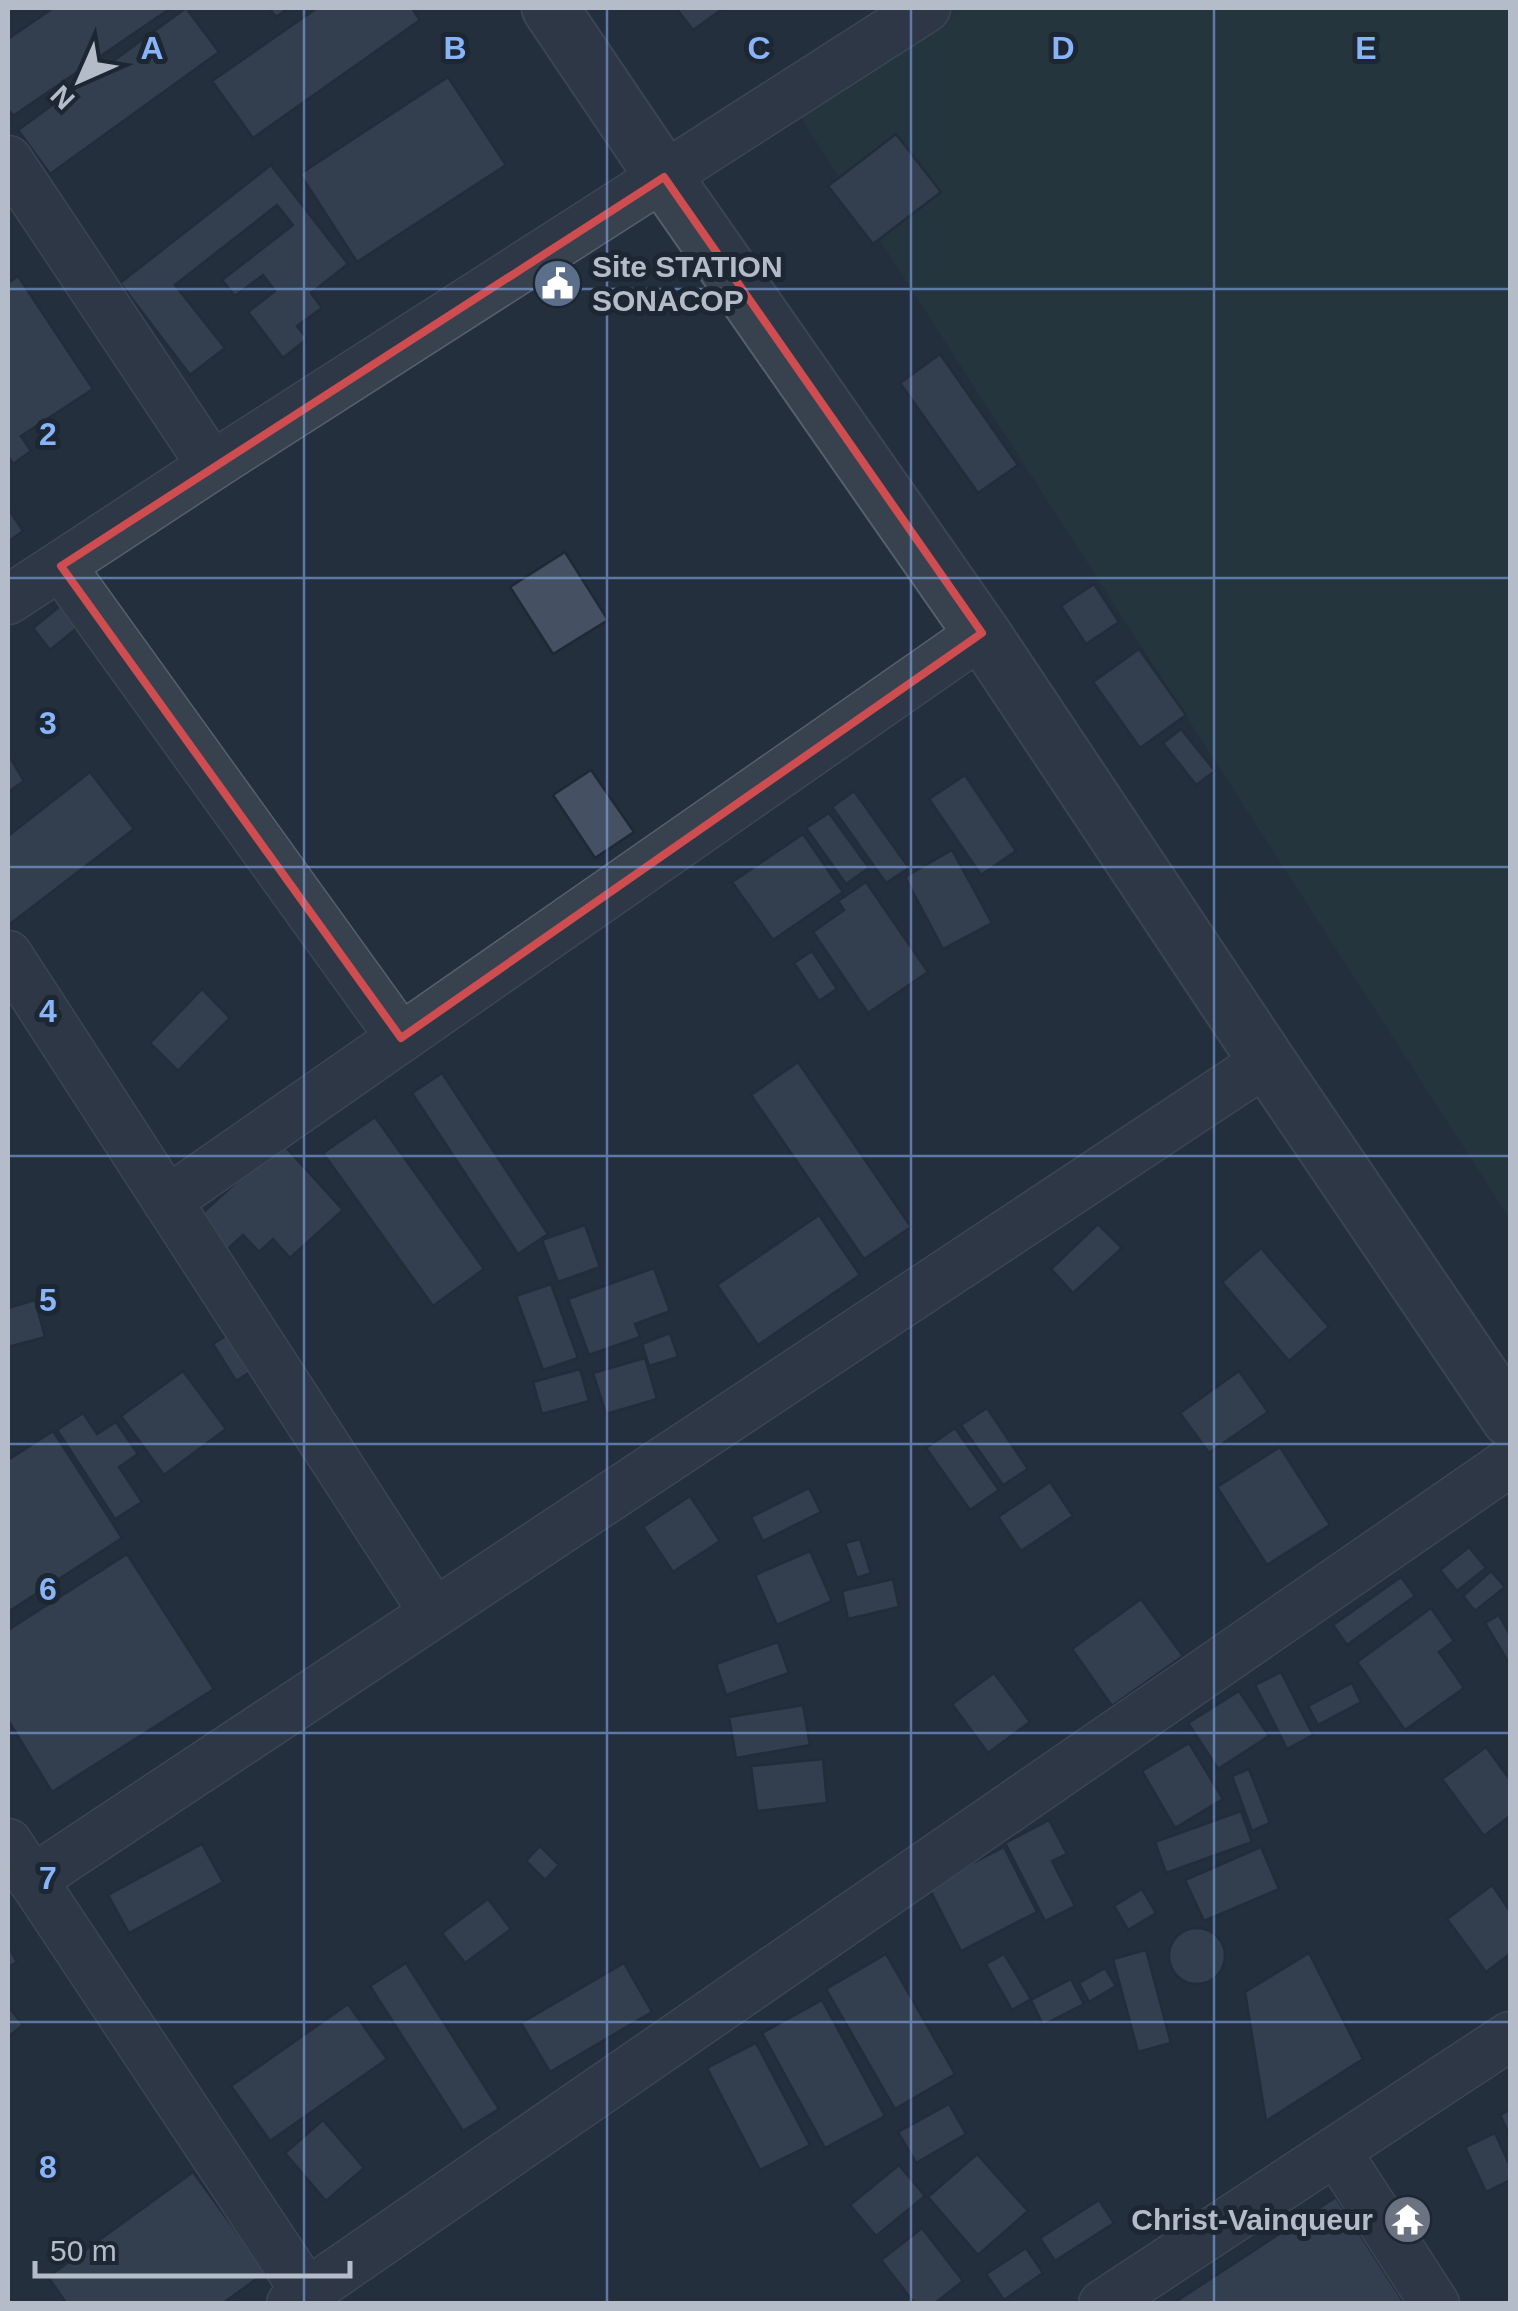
<svg xmlns="http://www.w3.org/2000/svg" width="1518" height="2311" font-family="Arial,sans-serif">
  <style>
    .green { fill: #263c3f }
    .building { fill: #455162; stroke: #1f2835; stroke-width: 2.5 }
    .lines { fill: none; stroke-linecap: round; stroke-linejoin: round }
    .minor-casing { stroke: #565f6c; stroke-width: 51 }
    .tertiary-casing { stroke: #565f6c; stroke-width: 59 }
    .minor { stroke: #38414e; stroke-width: 48 }
    .tertiary { stroke: #38414e; stroke-width: 55 }
    .marked { fill: none; stroke: #ce4d50; stroke-width: 8; stroke-linejoin: round }
    .grid { fill: none; stroke: #8ab4f8; stroke-width: 2.5; stroke-opacity: 0.55 }
    .labels { text-anchor: middle; stroke-width: 10; stroke-linejoin: round; paint-order: stroke }
    .poi-label { font-size: 30px; font-weight: bold; fill: #b4bcc9; stroke: #1d2633; text-anchor: start }
    .grid-label { font-size: 32px; text-anchor: middle; font-weight: bold; fill: #8ab4f8; stroke: #1d2633; stroke-width: 10; stroke-linejoin: round; paint-order: stroke }
  </style>
  <rect width="100%" height="100%" fill="#242f3e"/>
  <polygon class="green" points="957,8 1510,8 1510,1219 798,113"/>
  <g class="building">
    <polygon points="53,8 166,8 168,10 13,116 8,109 8,39"/>
    <polygon points="186,8 219,52 50,174 18,130"/>
    <polygon points="269,8 289,8 276,17"/>
    <polygon points="317,8 412,8 420,20 253,138 212,81"/>
    <polygon points="676,8 724,8 693,30"/>
    <polygon points="448,77 506,165 357,262 300,174"/>
    <polygon points="896,134 941,192 873,244 828,186"/>
    <polygon points="271,165 348,264 311,293 322,308 297,326 307,339 283,358 248,312 275,291 263,275 235,296 222,280 293,225 277,205 175,285 225,348 190,375 120,283"/>
    <polygon points="18,276 93,389 21,436 31,451 13,464 8,456 8,283"/>
    <polygon points="940,354 1018,465 978,493 900,383"/>
    <polygon points="8,508 23,531 8,542"/>
    <polygon points="565,552 608,620 553,654 510,587"/>
    <polygon points="1094,584 1119,622 1086,644 1061,606"/>
    <polygon points="65,602 82,624 50,650 33,628"/>
    <polygon points="1139,649 1186,715 1140,748 1093,682"/>
    <polygon points="1181,729 1215,771 1196,785 1163,743"/>
    <polygon points="8,754 24,781 8,792"/>
    <polygon points="591,770 634,832 595,858 553,795"/>
    <polygon points="90,772 134,829 10,924 8,921 8,836"/>
    <polygon points="965,775 1016,851 981,875 929,799"/>
    <polygon points="854,791 909,868 886,883 832,807"/>
    <polygon points="829,813 869,868 846,884 806,828"/>
    <polygon points="803,834 843,892 773,940 732,882"/>
    <polygon points="952,850 992,923 943,949 905,877"/>
    <polygon points="866,882 928,972 868,1013 813,932 844,910 838,901"/>
    <polygon points="812,951 837,989 819,1001 794,963"/>
    <polygon points="202,989 230,1018 178,1071 150,1043"/>
    <polygon points="798,1062 911,1227 864,1259 751,1095"/>
    <polygon points="442,1073 548,1234 518,1254 412,1093"/>
    <polygon points="375,1117 484,1269 433,1306 323,1153"/>
    <polygon points="281,1142 343,1210 290,1258 273,1239 259,1252 243,1235 217,1259 188,1226"/>
    <polygon points="819,1215 860,1275 758,1345 717,1285"/>
    <polygon points="1098,1224 1122,1248 1073,1293 1051,1269"/>
    <polygon points="585,1225 600,1267 558,1282 542,1240"/>
    <polygon points="1261,1248 1329,1327 1289,1361 1222,1282"/>
    <polygon points="654,1268 670,1311 635,1324 640,1337 589,1355 568,1299"/>
    <polygon points="551,1284 578,1358 543,1370 516,1296"/>
    <polygon points="35,1300 45,1337 8,1347 8,1308"/>
    <polygon points="235,1330 258,1367 236,1381 213,1344"/>
    <polygon points="670,1333 678,1357 649,1366 642,1344"/>
    <polygon points="645,1358 657,1399 606,1414 593,1373"/>
    <polygon points="580,1369 589,1401 542,1414 533,1382"/>
    <polygon points="183,1371 226,1429 164,1475 121,1416"/>
    <polygon points="1239,1371 1268,1412 1209,1453 1180,1413"/>
    <polygon points="987,1408 1028,1469 1003,1485 961,1425"/>
    <polygon points="83,1413 97,1434 116,1422 138,1454 119,1467 142,1502 115,1519 57,1430"/>
    <polygon points="955,1428 999,1490 970,1510 926,1448"/>
    <polygon points="53,1431 122,1538 8,1612 8,1460"/>
    <polygon points="1280,1447 1330,1525 1267,1565 1217,1487"/>
    <polygon points="1050,1482 1073,1516 1021,1551 998,1517"/>
    <polygon points="809,1488 821,1512 763,1541 751,1517"/>
    <polygon points="690,1496 720,1541 673,1572 643,1527"/>
    <polygon points="860,1539 871,1573 857,1578 845,1543"/>
    <polygon points="1469,1547 1486,1568 1457,1591 1440,1570"/>
    <polygon points="810,1551 832,1601 777,1625 755,1575"/>
    <polygon points="127,1554 214,1689 52,1792 8,1720 8,1630"/>
    <polygon points="1491,1571 1505,1587 1475,1611 1463,1596"/>
    <polygon points="1401,1577 1415,1596 1347,1645 1333,1625"/>
    <polygon points="893,1579 899,1607 848,1619 842,1591"/>
    <polygon points="1141,1599 1183,1656 1112,1706 1072,1649"/>
    <polygon points="1431,1608 1454,1641 1439,1652 1464,1688 1405,1730 1357,1662"/>
    <polygon points="1499,1615 1510,1635 1510,1665 1485,1623"/>
    <polygon points="778,1642 789,1673 726,1695 716,1664"/>
    <polygon points="1281,1672 1313,1735 1287,1749 1255,1685"/>
    <polygon points="994,1673 1030,1722 988,1753 952,1704"/>
    <polygon points="1352,1683 1361,1702 1318,1725 1308,1706"/>
    <polygon points="1239,1691 1269,1736 1218,1769 1188,1723"/>
    <polygon points="803,1705 810,1745 736,1758 729,1717"/>
    <polygon points="1189,1743 1223,1799 1175,1828 1142,1771"/>
    <polygon points="1486,1747 1510,1780 1510,1816 1484,1836 1442,1779"/>
    <polygon points="823,1759 827,1803 757,1811 751,1766"/>
    <polygon points="1249,1769 1270,1823 1252,1831 1232,1776"/>
    <polygon points="1241,1811 1252,1842 1166,1873 1155,1842"/>
    <polygon points="1049,1820 1067,1854 1052,1861 1075,1906 1045,1921 1005,1843"/>
    <polygon points="202,1844 223,1882 129,1933 108,1895"/>
    <polygon points="540,1846 559,1865 545,1880 526,1861"/>
    <polygon points="1004,1847 1037,1912 961,1951 928,1886"/>
    <polygon points="1261,1847 1279,1889 1204,1921 1185,1880"/>
    <polygon points="1492,1885 1510,1911 1510,1954 1486,1972 1447,1919"/>
    <polygon points="1142,1889 1156,1913 1128,1930 1114,1906"/>
    <polygon points="488,1899 511,1929 465,1963 442,1933"/>
    <circle cx="1197" cy="1956" r="28"/>
    <polygon points="8,1946 17,1962 8,1967"/>
    <polygon points="1146,1950 1171,2043 1138,2052 1113,1959"/>
    <polygon points="1309,1953 1363,2059 1266,2121 1245,1992"/>
    <polygon points="886,1954 955,2074 895,2109 826,1989"/>
    <polygon points="1004,1954 1031,1999 1012,2010 986,1964"/>
    <polygon points="406,1963 499,2109 463,2131 370,1986"/>
    <polygon points="624,1963 652,2012 550,2072 521,2023"/>
    <polygon points="1105,1968 1116,1986 1089,2002 1079,1983"/>
    <polygon points="1071,1979 1084,2004 1043,2025 1031,2000"/>
    <polygon points="822,2000 885,2116 825,2148 762,2033"/>
    <polygon points="348,2004 387,2059 270,2141 231,2086"/>
    <polygon points="8,2006 23,2025 8,2037"/>
    <polygon points="756,2043 810,2145 760,2170 707,2068"/>
    <polygon points="949,2104 966,2134 916,2163 898,2132"/>
    <polygon points="1510,2110 1510,2136 1500,2115"/>
    <polygon points="323,2120 364,2168 326,2201 285,2153"/>
    <polygon points="1495,2133 1510,2166 1510,2180 1486,2192 1465,2147"/>
    <polygon points="977,2154 1028,2211 978,2255 928,2197"/>
    <polygon points="899,2165 925,2196 876,2236 850,2205"/>
    <polygon points="193,2172 266,2272 222,2304 67,2304 48,2277"/>
    <polygon points="1336,2197 1405,2304 1176,2304 1175,2302"/>
    <polygon points="1099,2200 1114,2223 1055,2261 1040,2238"/>
    <polygon points="922,2228 963,2281 934,2304 915,2304 881,2260"/>
    <polygon points="1026,2248 1043,2273 1004,2300 986,2274"/>
  </g>
  <g class="lines">
    <defs>
      <g id="minor">
        <polyline points="8,160 212,466"/>
        <polyline points="61,566 401,1038"/>
        <polyline points="8,600 212,466 926,8"/>
        <polyline points="8,955 434,1613"/>
        <polyline points="167,1201 982,633"/>
        <polyline points="8,1843 314,2304"/>
        <polyline points="32,1880 1267,1061"/>
        <polyline points="1336,2151 1435,2304"/>
        <polyline points="291,2304 1510,1462"/>
        <polyline points="1103,2304 1510,2036"/>
      </g>
      <polyline id="tertiary" points="550,8 664,177 982,633 1267,1061 1510,1419"/>
    </defs>
    <use href="#minor" class="minor-casing"/>
    <use href="#tertiary" class="tertiary-casing"/>
    <use href="#minor" class="minor"/>
    <use href="#tertiary" class="tertiary"/>
  </g>
  <path d="M0 0H1518V2311H0ZM664,177L982,633L401,1038L61,566Z" fill="#242f3e" fill-opacity=".55" fill-rule="evenodd"/>
  <path class="marked" d="M664,177L982,633L401,1038L61,566Z"/>
  <path class="grid" d="M304,8V2304M607,8V2304M911,8V2304M1214,8V2304M8,289H1510M8,578H1510M8,867H1510M8,1156H1510M8,1444H1510M8,1733H1510M8,2022H1510"/>
  <defs>
    <symbol id="civic-disc" viewBox="-11 -11 22 22"><circle r="9.5" fill="#5c6f8a" stroke="#1d2633"/><path d="M-.6-6.5H3V-4.5H.6V-3L4-1V1h2V6H-6V1h2V-1L-.6-3ZM-1.2 2.5V6h2.4V2.5Z" fill="#fff"/></symbol>
    <symbol id="temple-disc" viewBox="-11 -11 22 22"><circle r="9.5" fill="#6b7280" stroke="#1d2633"/><path d="M0-6L5-2H3V0L6.5 2.5H4V6H1.5V3h-3V6H-4V2.5H-6.5L-3 0V-2H-5Z" fill="#fff"/></symbol>
  </defs>
  <g fill-rule="evenodd">
    <use href="#civic-disc" x="530" y="256" width="55" height="55"/>
    <use href="#temple-disc" x="1380" y="2192" width="55" height="55"/>
  </g>
  <g class="labels">
    <g class="poi-label">
      <text x="592" y="277">Site STATION<tspan x="592" dy="34">SONACOP</tspan></text>
      <text x="1373" y="2230" text-anchor="end">Christ-Vainqueur</text>
    </g>
  </g>
  <g class="grid-label">
    <text x="152" y="59">A</text>
    <text x="455" y="59">B</text>
    <text x="759" y="59">C</text>
    <text x="1063" y="59">D</text>
    <text x="1366" y="59">E</text>
    <text x="48" y="445">2</text>
    <text x="48" y="734">3</text>
    <text x="48" y="1022">4</text>
    <text x="48" y="1311">5</text>
    <text x="48" y="1600">6</text>
    <text x="48" y="1889">7</text>
    <text x="48" y="2178">8</text>
  </g>
  <rect width="1518" height="2311" fill="none" stroke="#b4bcc9" stroke-width="20"/>
  <g transform="translate(80 80) rotate(225)" stroke="#1d2633" stroke-width="8" paint-order="stroke">
  <path d="M0-8L18 38L0 25L-18 38Z" fill="#b4bcc9"/>
  <text y="-15" font-size="28" font-weight="bold" text-anchor="middle" fill="#b4bcc9">N</text>
  </g>
  <path d="M35 2261v15h315v-15" fill="none" stroke="#b4bcc9" stroke-width="5"/>
  <text x="50" y="2261" font-size="30" fill="#b4bcc9" stroke="#1d2633" stroke-width="8" paint-order="stroke">50 m</text>
</svg>
